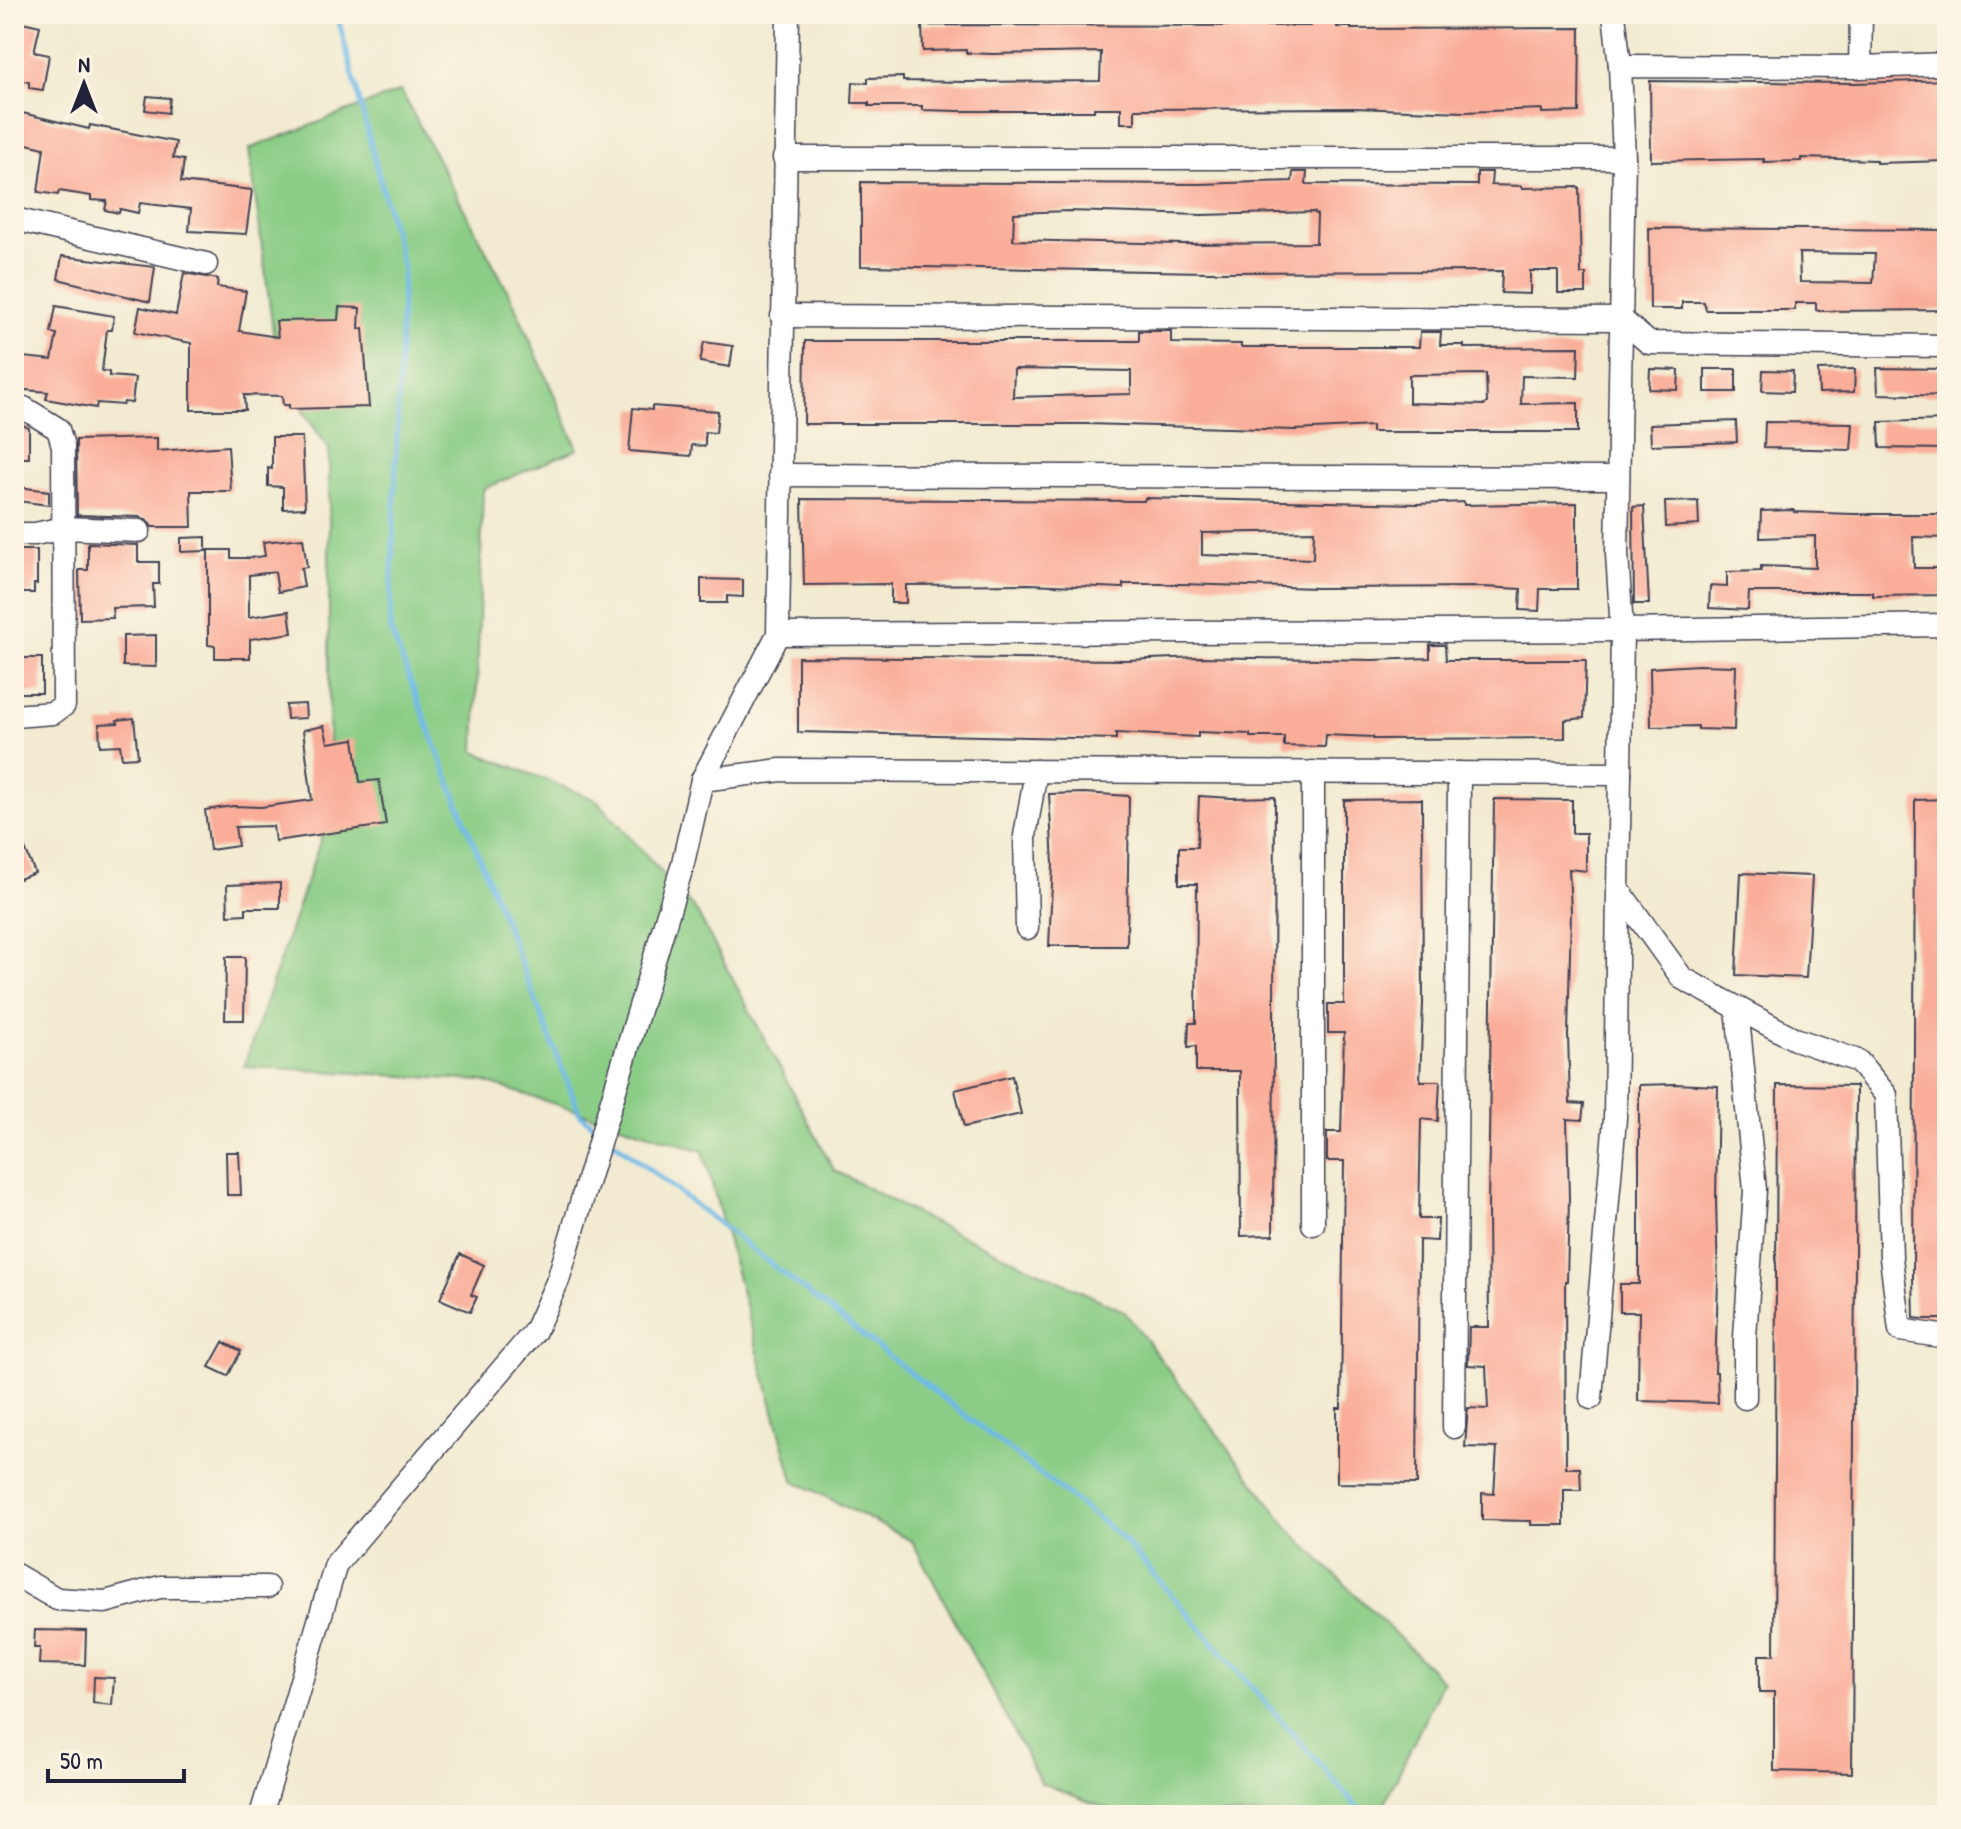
<svg xmlns="http://www.w3.org/2000/svg" width="1961" height="1829" font-family="'Patrick Hand',sans-serif">
  <style>
    .green { fill: #8bcd86; stroke: #567860; stroke-width: 2 }
    .lines { fill: none; stroke-linecap: round; stroke-linejoin: round }
    .stream { stroke: #6ebae7; stroke-width: 5 }
    .building { fill: #faae9a; fill-rule: evenodd }
    .minor-casing { stroke: #414052; stroke-width: 25 }
    .minor { stroke: #fff; stroke-width: 22 }
  </style>
  <rect width="100%" height="100%" fill="#fcf5e5"/>
  <filter id="ink" filterUnits="userSpaceOnUse"><feTurbulence type="fractalNoise" baseFrequency=".0125" numOctaves="2"/><feDisplacementMap in="SourceGraphic" scale="16" xChannelSelector="R" yChannelSelector="G"/><feConvolveMatrix kernelMatrix="1 2 1 2 8 2 1 2 1" color-interpolation-filters="sRGB"/></filter>
  <filter id="wash" filterUnits="userSpaceOnUse"><feTurbulence type="fractalNoise" baseFrequency=".006" numOctaves="4" result="noise"/><feDisplacementMap in="SourceGraphic" scale="32" xChannelSelector="R" yChannelSelector="G"/><feGaussianBlur stdDeviation="1.8" result="paint"/><feColorMatrix in="noise" values="0 0 0 0 0 0 0 0 0 0 0 0 0 0 0 0 0 1.4 0 .05"/><feComposite in="paint" operator="in"/></filter>
  <g filter="url(#wash)">
    <rect width="100%" height="100%" fill="#f2ebd1"/>
    <polygon class="green" points="401,91 512,299 578,449 483,489 475,752 597,800 697,912 834,1170 926,1219 1124,1311 1291,1531 1443,1681 1379,1815 1123,1815 1041,1783 912,1541 793,1480 703,1151 482,1081 244,1066 329,815 329,449 279,376 249,149"/>
    <g class="lines">
      <g class="stream">
        <polyline points="337,14 403,268 390,629 580,1114 597,1128"/>
        <polyline points="608,1137 1120,1536 1364,1815"/>
      </g>
    </g>
    <g id="blocks">
      <g class="building">
        <polygon points="1311,14 1337,14 1337,27 1351,27 1351,29 1580,28 1579,112 1542,113 1542,109 1464,112 1354,108 1135,109 1135,123 1121,123 1121,108 1094,108 1094,111 958,111 922,110 922,106 869,106 869,103 852,103 853,82 868,83 868,78 903,77 903,81 966,82 1100,81 1101,52 993,54 966,53 966,50 923,51 922,25 1310,26"/>
        <polygon points="14,20 40,26 34,52 49,55 43,90 29,88 29,82 14,79"/>
        <polygon points="1947,80 1947,161 1876,163 1876,160 1801,158 1801,161 1764,162 1764,159 1651,161 1650,81 1856,83"/>
        <polygon points="147,96 170,98 168,113 145,110"/>
        <polygon points="14,111 89,129 90,125 176,142 173,158 184,160 181,182 252,190 246,234 189,231 191,209 140,203 138,213 120,209 119,213 105,210 107,201 91,200 91,196 59,191 58,195 38,192 44,148 14,141"/>
        <path d="M1293,172H1307L1306,184L1477,185V172H1492L1491,185L1522,186V188L1579,187L1581,274H1586V293H1558V271H1530V294L1501,293L1502,271L1208,272L861,266V182L1200,184L1292,181ZM1069,211L1201,215L1314,212L1317,215L1316,243L1183,244L1013,240L1014,213Z"/>
        <path d="M1649,228L1947,230V310L1819,311L1816,310V303H1795V310H1706L1704,302H1682V309H1650ZM1799,253L1875,254L1873,283L1800,282Z"/>
        <polygon points="62,256 155,267 150,302 58,279"/>
        <polygon points="184,273 218,279 217,287 246,291 239,331 278,337 276,321 338,320 339,307 360,308 359,329 363,328 369,407 289,409 289,405 283,405 282,396 244,395 245,410 191,410 191,343 135,332 140,307 176,315"/>
        <polygon points="56,306 114,316 112,330 107,330 102,371 109,372 109,376 135,378 132,403 124,402 123,405 97,403 96,408 46,399 48,392 14,389 14,356 52,360 57,334 51,333"/>
        <path d="M1139,331H1171V343L1241,344V347H1419L1420,332H1441L1440,345H1464V348L1579,347L1578,377L1522,376L1521,404L1578,403V432H1372V426L1295,430L1087,424H804L805,341H1139ZM1014,369L1131,371V394L1013,397ZM1486,374L1487,403L1484,405L1409,403V375Z"/>
        <polygon points="704,342 733,346 730,367 700,362"/>
        <polygon points="1877,368 1947,369 1947,396 1878,394"/>
        <polygon points="1650,369 1679,370 1678,390 1649,389"/>
        <rect x="1705" y="369" width="31" height="23"/>
        <polygon points="1855,369 1854,392 1819,393 1818,370"/>
        <polygon points="1763,370 1793,371 1792,392 1762,391"/>
        <polygon points="652,406 718,411 716,433 705,432 705,446 692,445 691,456 629,451 633,408 652,410"/>
        <polygon points="1947,420 1947,449 1880,448 1879,422"/>
        <polygon points="15,421 29,428 29,458 15,458"/>
        <polygon points="1736,421 1737,442 1651,445 1650,424"/>
        <polygon points="1765,422 1853,423 1851,450 1764,448"/>
        <polygon points="272,437 302,437 305,508 283,509 283,487 268,486 268,468 272,469"/>
        <polygon points="157,438 157,451 228,446 231,491 191,491 192,527 152,527 147,520 140,517 77,515 76,440"/>
        <polygon points="18,487 49,491 49,505 17,501"/>
        <path d="M1145,498L1417,504L1464,502V505L1577,503V589H1540L1539,611L1520,610L1521,589L1484,587L1317,588L1181,584H1123V588L1029,584L906,585V603H891V584L804,585L802,499L1144,501ZM1314,531L1313,559L1202,555V533Z"/>
        <polygon points="1698,501 1699,525 1666,527 1665,502"/>
        <polygon points="1644,506 1649,604 1634,604 1633,507"/>
        <polygon points="1794,510 1794,512 1853,514 1947,514 1947,538 1913,537 1914,568 1947,568 1947,595 1873,596 1873,592 1749,592 1748,610 1709,608 1710,586 1727,587 1727,572 1761,571 1761,566 1815,568 1815,536 1760,538 1761,511"/>
        <polygon points="206,537 206,551 181,552 181,538"/>
        <polygon points="303,538 307,567 301,568 304,587 278,592 275,572 249,575 249,617 289,611 292,633 250,639 250,658 215,658 215,646 208,645 208,550 231,550 231,558 249,558 265,556 263,542"/>
        <polygon points="88,543 138,545 138,562 159,562 159,584 153,584 154,607 112,608 113,618 80,619 79,570 88,570"/>
        <polygon points="14,550 37,550 37,584 34,584 34,593 14,593"/>
        <polygon points="701,579 743,580 743,597 727,596 727,603 701,603"/>
        <polygon points="156,635 156,667 123,666 123,636"/>
        <polygon points="1430,645 1445,645 1446,660 1586,660 1584,718 1565,720 1565,738 1373,739 1373,737 1326,735 1325,747 1284,746 1284,737 1250,737 1250,734 1198,732 1198,737 1116,733 1116,739 798,732 798,657 1127,660 1198,657 1373,660 1430,658"/>
        <polygon points="14,658 42,658 42,693 17,693 17,690 14,690"/>
        <polygon points="1698,665 1736,666 1734,730 1698,729 1698,726 1651,727 1650,668"/>
        <polygon points="305,704 306,718 287,719 286,705"/>
        <polygon points="134,718 138,757 122,758 120,745 100,746 99,724 118,723 117,720"/>
        <polygon points="324,726 328,743 354,739 360,782 379,780 386,825 275,841 273,826 235,827 238,846 210,850 205,810 233,806 261,807 312,800 303,730"/>
        <polygon points="1084,793 1129,796 1127,946 1049,946 1053,864 1049,794"/>
        <polygon points="1199,796 1232,798 1275,797 1273,1235 1241,1236 1240,1071 1196,1071 1196,1046 1188,1047 1189,1023 1196,1023 1197,884 1179,884 1179,847 1197,847"/>
        <polygon points="1422,799 1423,1004 1420,1081 1440,1081 1438,1121 1421,1119 1419,1219 1438,1219 1437,1241 1419,1240 1417,1484 1337,1483 1337,1408 1341,1408 1344,1161 1327,1161 1327,1132 1341,1132 1344,1033 1328,1033 1328,1004 1344,1004 1344,800"/>
        <polygon points="1494,799 1572,800 1572,833 1586,833 1586,871 1569,869 1571,912 1568,1035 1570,1103 1584,1104 1582,1120 1567,1119 1569,1198 1567,1281 1565,1281 1566,1468 1580,1468 1581,1490 1564,1490 1564,1525 1531,1525 1531,1521 1482,1520 1482,1493 1494,1494 1497,1448 1465,1447 1468,1408 1488,1409 1486,1366 1468,1365 1469,1327 1489,1327 1488,1210"/>
        <polygon points="1947,799 1946,1319 1923,1319 1914,1318 1913,1278 1915,800"/>
        <polygon points="14,822 35,873 14,881"/>
        <polygon points="1741,873 1812,876 1806,978 1736,975"/>
        <polygon points="280,883 280,908 246,908 246,914 228,915 227,885"/>
        <polygon points="226,957 245,957 244,1020 225,1020"/>
        <polygon points="1012,1076 1021,1114 964,1127 955,1090"/>
        <polygon points="1674,1084 1718,1086 1716,1199 1718,1282 1715,1372 1717,1372 1718,1403 1638,1401 1639,1312 1620,1312 1620,1284 1639,1284 1639,1085"/>
        <polygon points="1777,1085 1856,1086 1852,1773 1774,1771 1774,1692 1759,1692 1759,1655 1774,1655"/>
        <polygon points="226,1152 239,1152 241,1195 227,1195"/>
        <polygon points="460,1254 484,1265 471,1295 477,1297 470,1312 440,1299"/>
        <polygon points="223,1342 241,1351 228,1376 209,1367"/>
        <polygon points="35,1630 86,1631 85,1665 39,1664 40,1648 34,1648"/>
        <polygon points="94,1677 114,1678 112,1705 93,1703"/>
      </g>
    </g>
  </g>
  <g filter="url(#ink)">
    <use href="#blocks" fill-opacity="0" stroke="#414052" stroke-width="2"/>
    <g class="lines">
      <defs>
        <g id="minor">
          <polyline points="1614,14 1620,66"/>
          <polyline points="1860,67 1861,14"/>
          <polyline points="784,158 1624,158 1620,66 1860,67 1947,64"/>
          <polyline points="14,219 206,264"/>
          <polyline points="782,316 1621,319 1649,343 1947,346"/>
          <polyline points="14,406 24,408 58,429 63,446 64,705 53,713 14,716"/>
          <polyline points="780,475 1618,478"/>
          <polyline points="14,534 35,534 64,528 139,531"/>
          <polyline points="778,634 1622,630 1947,625"/>
          <polyline points="1313,772 1313,1224"/>
          <polyline points="1620,774 1622,630 1617,554 1624,158"/>
          <polyline points="702,780 781,770 1620,774 1618,889 1682,978 1795,1039 1858,1061 1886,1095 1891,1258 1900,1330 1947,1337"/>
          <polyline points="1027,928 1025,836 1036,771"/>
          <polyline points="1737,1008 1755,1190 1745,1337 1745,1398"/>
          <polyline points="1591,1398 1615,1118 1618,889"/>
          <polyline points="1454,1427 1459,773"/>
          <polyline points="14,1574 57,1599 105,1602 160,1587 267,1587"/>
          <polyline points="261,1815 336,1564 535,1331 558,1280 682,867 702,780 778,634 788,14"/>
        </g>
      </defs>
      <use href="#minor" class="minor-casing"/>
      <use href="#minor" class="minor"/>
    </g>
  </g>
  <rect width="1961" height="1829" fill="none" stroke="#fcf5e5" stroke-width="48"/>
  <g transform="translate(84 84)" stroke="#fcf5e5" stroke-width="6" paint-order="stroke">
  <path d="M0-6L14 30L0 20L-14 30Z" fill="#22223b"/>
  <text y="-12" font-size="22" font-weight="bold" text-anchor="middle" fill="#22223b">N</text>
  </g>
  <path d="M48 1769v12h136v-12" fill="none" stroke="#22223b" stroke-width="4"/>
  <text x="60" y="1769" font-size="24" fill="#22223b" stroke="#fcf5e5" stroke-width="6" paint-order="stroke">50 m</text>
</svg>
